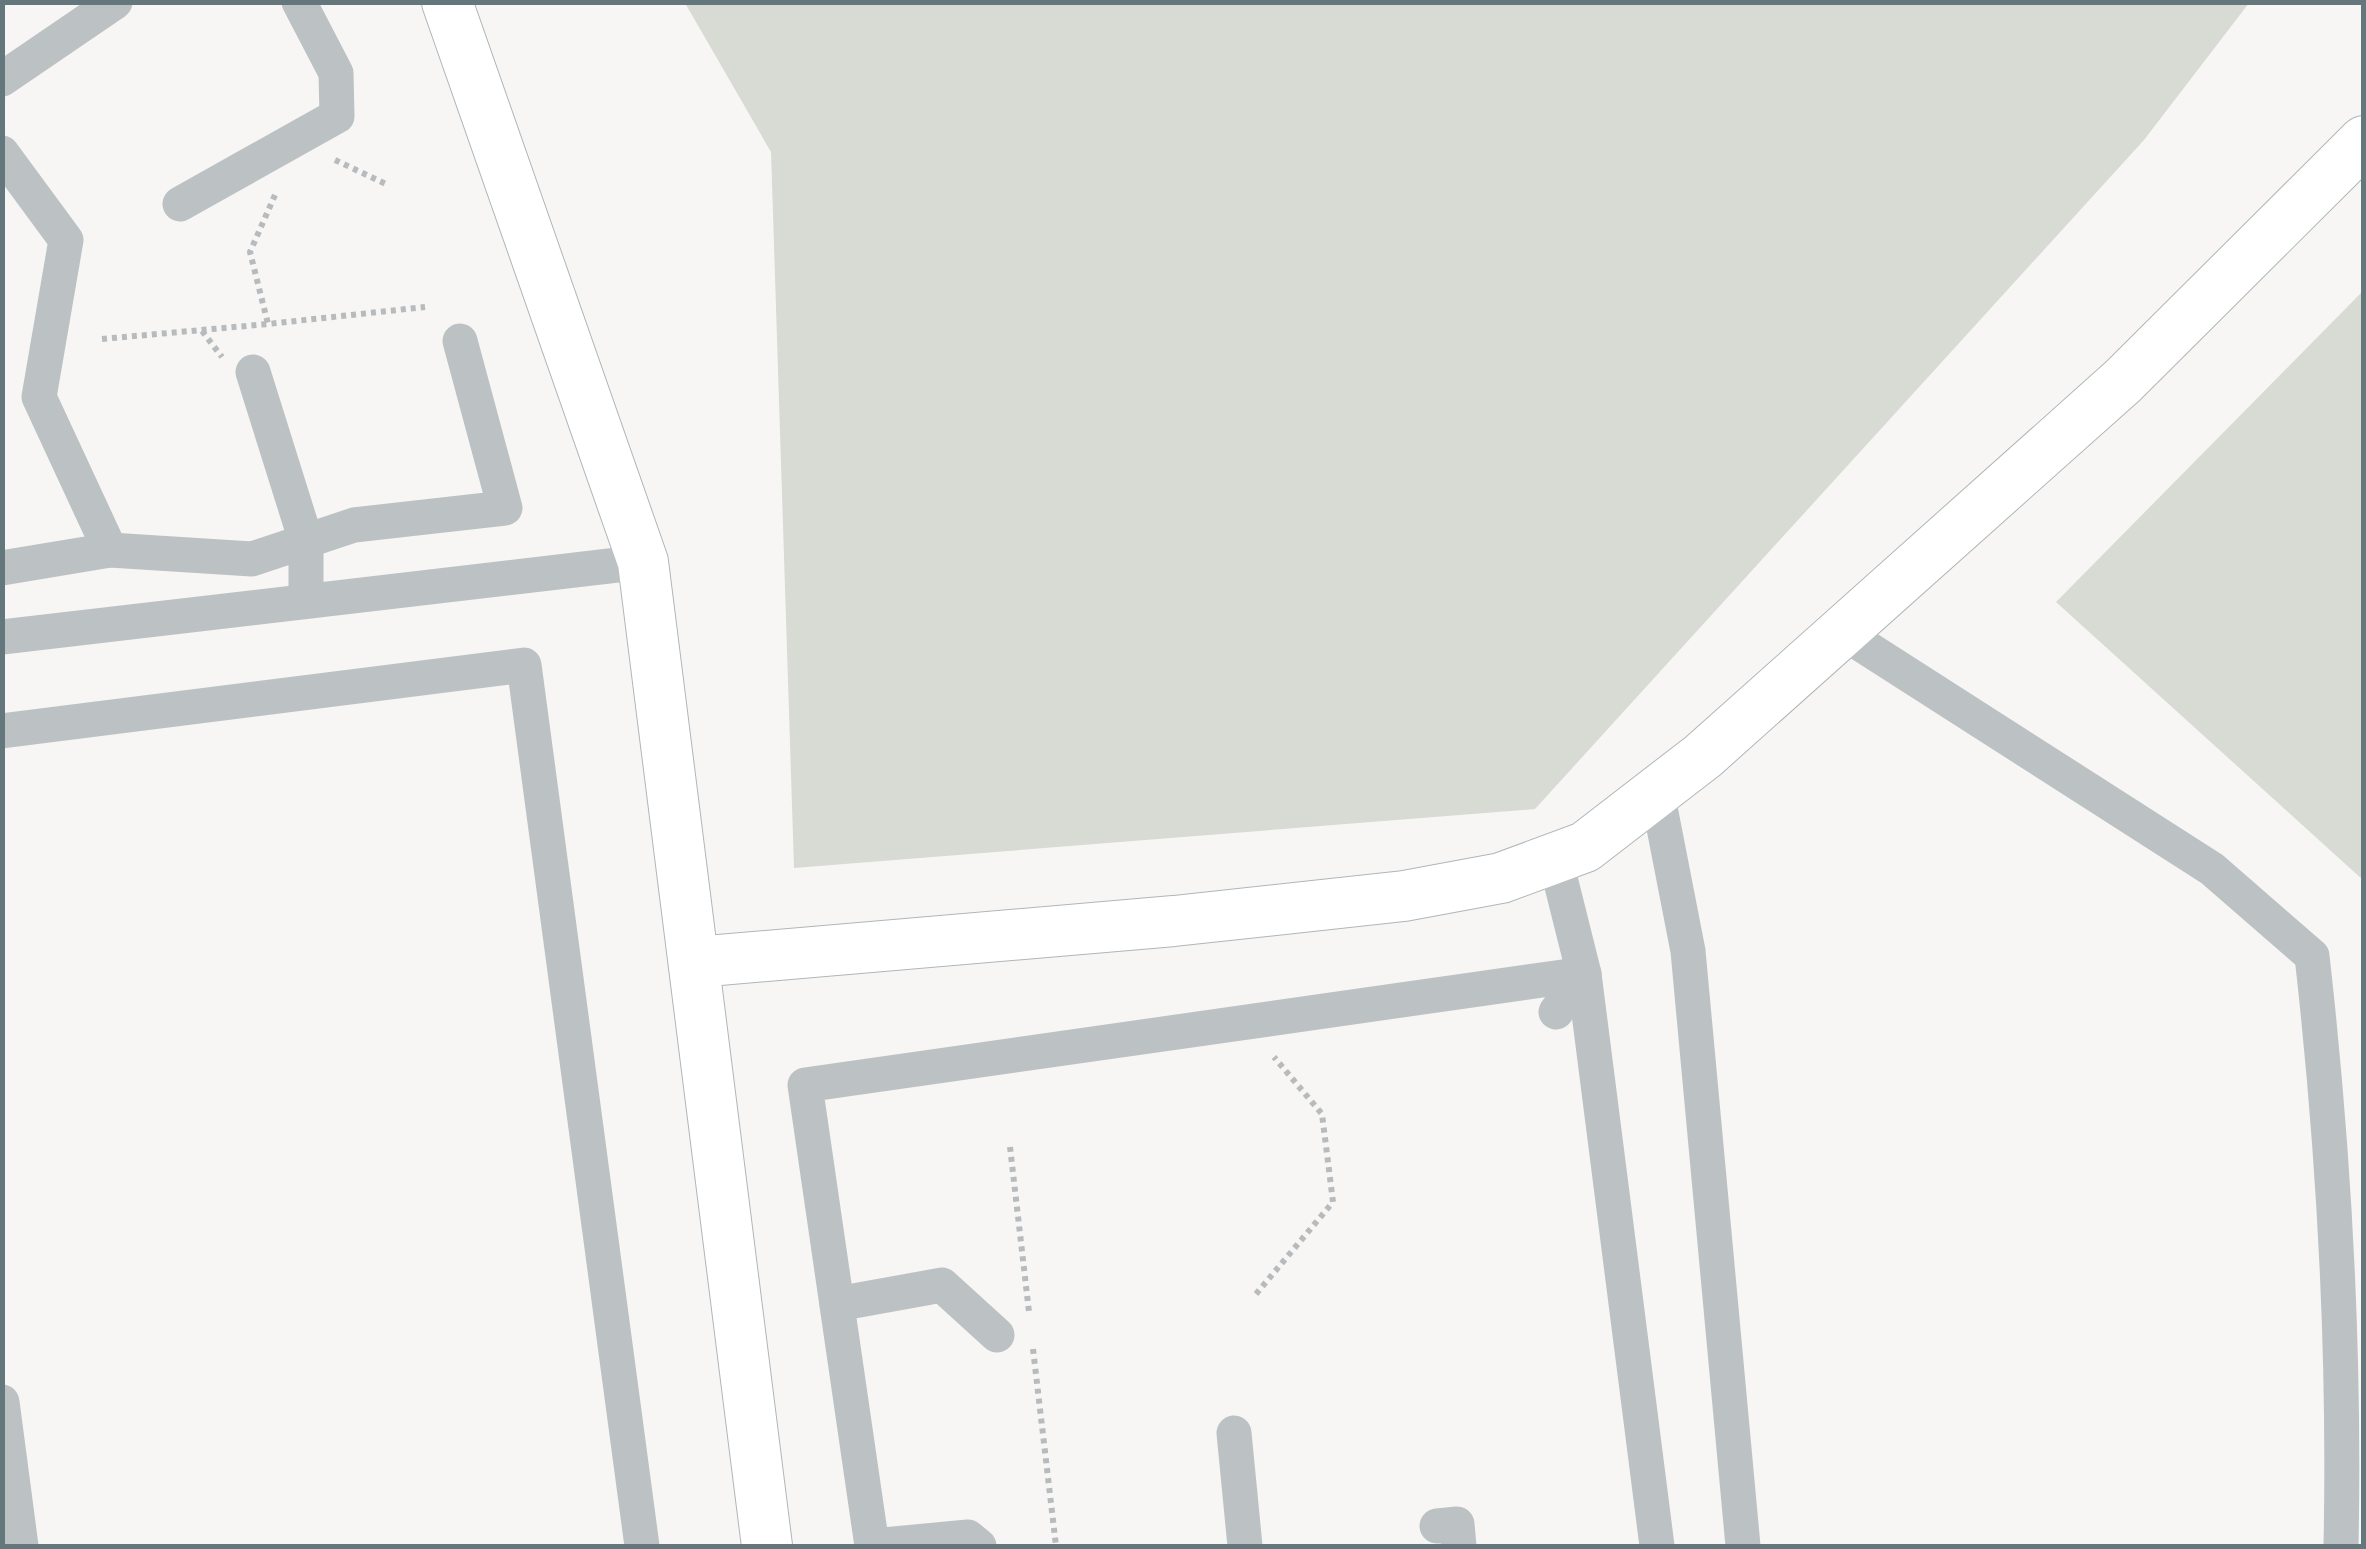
<svg xmlns="http://www.w3.org/2000/svg" width="2366" height="1549" font-family="'Titillium Web',sans-serif">
  <style>
    .grass { fill: #d8dbd4 }
    .lines { fill: none; stroke-linecap: round; stroke-linejoin: round }
    .secondary-casing { stroke: #afb6b9; stroke-width: 52 }
    .path { stroke: #b7bbbd; stroke-width: 6; stroke-dasharray: 5 5; stroke-linecap: butt }
    .street { stroke: #bcc2c4; stroke-width: 35 }
    .secondary { stroke: #fff; stroke-width: 50 }
  </style>
  <rect width="100%" height="100%" fill="#f7f6f4"/>
  <g class="grass">
    <polygon points="685,3 2249,3 2144,140 1535,809 794,868 771,152"/>
    <polygon points="2363,291 2363,880 2056,602"/>
  </g>
  <g class="lines">
    <defs>
      <g id="secondary">
        <polyline points="447,2 643,562 767,1546"/>
        <polyline points="696,962 1174,921 1404,896 1501,878 1585,847 1703,756 2123,381 2364,141"/>
      </g>
    </defs>
    <use href="#secondary" class="secondary-casing"/>
    <g class="path">
      <polyline points="335,160 388,185"/>
      <polyline points="275,195 250,252 268,324 425,307"/>
      <polyline points="202,331 222,357"/>
      <polyline points="102,339 268,324"/>
      <polyline points="1010,1147 1029,1312"/>
      <polyline points="1256,1294 1333,1202 1322,1114 1274,1057"/>
      <polyline points="1033,1349 1056,1546"/>
    </g>
    <g class="street">
      <polyline points="2,79 115,2"/>
      <polyline points="2,153 66,240 39,397 110,550 2,568"/>
      <polyline points="180,204 337,116 336,73 299,2"/>
      <polyline points="253,372 306,541 306,601"/>
      <polyline points="110,550 252,559 354,525 505,508 460,341"/>
      <path d="M1842,632L2212,869L2312,956C2334,1151 2345,1350 2341,1546"/>
      <polyline points="2,637 643,562"/>
      <polyline points="2,731 524,665 642,1546"/>
      <polyline points="1657,792 1688,951 1743,1546"/>
      <polyline points="1555,858 1584,974 1556,1012"/>
      <polyline points="837,1304 942,1285 997,1335"/>
      <polyline points="2,1402 21,1546"/>
      <polyline points="1234,1433 1245,1546"/>
      <polyline points="1437,1526 1457,1524 1459,1546"/>
      <polyline points="872,1546 805,1085 1584,974 1657,1546"/>
      <polyline points="872,1546 968,1537 979,1546"/>
    </g>
    <use href="#secondary" class="secondary"/>
  </g>
  <rect width="2366" height="1549" fill="none" stroke="#64777d" stroke-width="10"/>
</svg>
